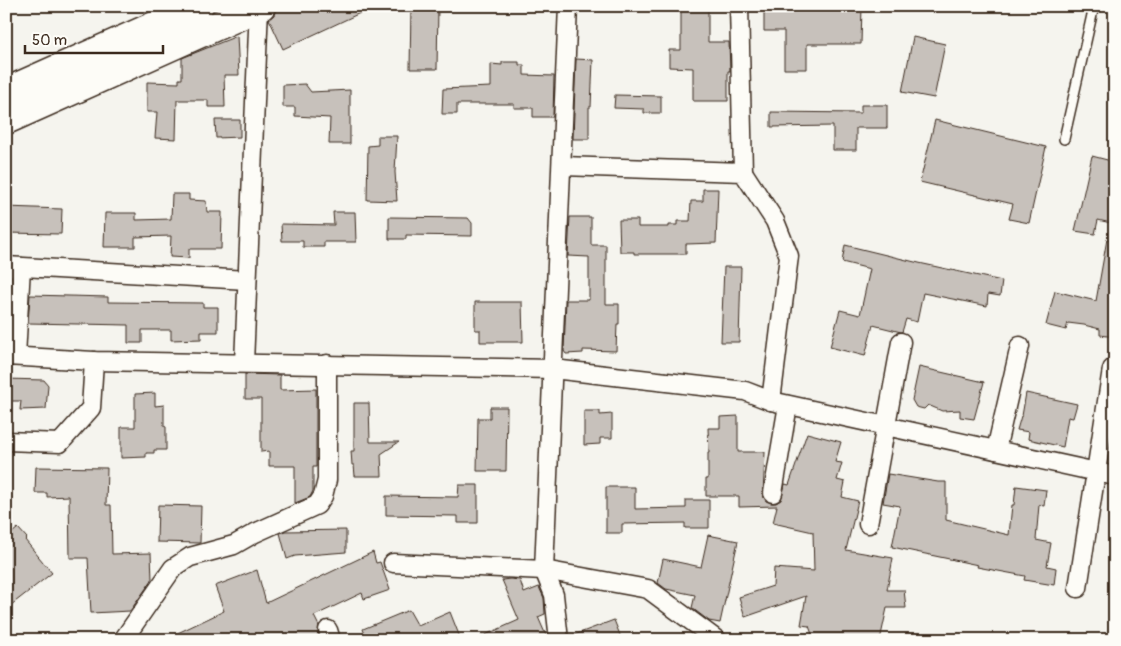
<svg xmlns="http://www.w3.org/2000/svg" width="1121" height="646" font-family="Pangolin,sans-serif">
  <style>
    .building { fill: #c7c1bb; stroke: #3b2a1e }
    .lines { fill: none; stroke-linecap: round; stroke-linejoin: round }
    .service-casing { stroke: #3b2a1e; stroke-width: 12 }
    .minor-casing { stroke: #3b2a1e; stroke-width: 21 }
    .primary-casing { stroke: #3b2a1e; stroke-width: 31 }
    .service { stroke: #fdfcf7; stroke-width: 9 }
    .minor { stroke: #fdfcf7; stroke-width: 18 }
    .primary { stroke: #fdfcf7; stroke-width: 28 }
  </style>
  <rect width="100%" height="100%" fill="#f5f4ee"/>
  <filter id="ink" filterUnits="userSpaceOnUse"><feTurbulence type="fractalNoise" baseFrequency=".02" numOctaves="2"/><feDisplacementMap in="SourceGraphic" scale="10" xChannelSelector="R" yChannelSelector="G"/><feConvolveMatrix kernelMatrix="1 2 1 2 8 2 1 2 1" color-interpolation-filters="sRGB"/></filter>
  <g filter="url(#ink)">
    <g class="building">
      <polygon points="283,6 375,6 283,49 269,19 274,15 276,9"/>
      <polygon points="411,6 438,6 437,69 410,69"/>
      <polygon points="681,6 708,6 708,42 729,42 730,71 728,71 728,101 693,101 693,68 669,67 669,50 681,50"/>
      <polygon points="813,6 862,6 861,44 807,44 807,69 784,69 784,31 764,31 764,7"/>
      <polygon points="237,36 239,75 224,75 225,107 208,107 208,100 177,100 176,139 155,138 157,112 147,112 147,82 179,83 179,79 182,79 182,58"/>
      <polygon points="913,37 945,44 934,98 902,92"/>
      <polygon points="576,59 593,60 591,107 589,107 589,139 573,139"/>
      <polygon points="502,62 519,62 519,65 524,65 524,75 554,76 553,117 533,117 533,108 514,108 514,104 457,104 457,114 442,114 443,89 491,87 491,64 502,65"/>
      <polygon points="305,84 311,92 350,90 350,144 329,144 330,118 295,116 295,107 283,107 283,85"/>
      <polygon points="615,95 661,96 661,113 644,113 644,109 614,108"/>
      <polygon points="861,105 887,105 887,128 856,128 856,150 833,150 833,126 771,127 771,112 861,113"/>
      <polygon points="215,120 240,120 240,137 216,138"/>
      <polygon points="935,120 1046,147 1029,223 1009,219 1013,204 920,182"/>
      <polygon points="378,136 397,136 395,172 397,201 367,200 368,146 378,145"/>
      <polygon points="1092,156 1115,162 1115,224 1098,220 1095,234 1075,231"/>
      <polygon points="703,189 718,189 716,243 686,244 686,254 634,254 634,252 620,252 619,220 638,220 638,227 669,227 669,225 677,225 677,221 690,221 691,201 703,201"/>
      <polygon points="172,194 189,194 189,200 206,201 207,212 222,212 221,249 189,249 189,258 170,257 171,236 135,237 135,247 104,247 105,213 136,213 136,220 171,219"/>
      <polygon points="6,207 62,209 61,234 6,233"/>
      <polygon points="333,212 355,212 356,242 324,242 324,247 303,247 303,241 282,241 281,224 334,225"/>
      <polygon points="389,217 468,218 472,223 472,236 406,235 406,239 389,239"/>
      <polygon points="570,217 591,217 591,245 606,245 606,304 619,304 619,324 617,324 616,351 583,350 583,353 566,354 564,351 566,300 589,300 589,257 568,256"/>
      <polygon points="1107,239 1115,240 1115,337 1100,335 1100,329 1084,325 1068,323 1066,330 1046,325 1055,291 1096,301"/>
      <polygon points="845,245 919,263 1002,281 1000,296 988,294 987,306 923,293 917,322 906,319 902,332 901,332 873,325 865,356 830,347 840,310 860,315 870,269 842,262"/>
      <polygon points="724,267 741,267 739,342 721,342"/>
      <polygon points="30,295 108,297 108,302 203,303 203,307 218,307 218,332 201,332 201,339 171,340 171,330 142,330 142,343 128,343 128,325 28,323"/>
      <polygon points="475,302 522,302 523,342 480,342 480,330 475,330"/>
      <polygon points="919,367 984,382 974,419 960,417 960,410 942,411 928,405 924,409 916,407 912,400"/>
      <polygon points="245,374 280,375 280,390 316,389 316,467 313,467 313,491 310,497 295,503 295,466 269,466 269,451 261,452 261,399 245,399"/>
      <polygon points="6,379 44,380 48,385 46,409 20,410 21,401 6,401"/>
      <polygon points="155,393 155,406 164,405 164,426 166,427 166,450 154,450 154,453 146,453 146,457 121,458 121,427 135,427 135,394"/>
      <polygon points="1026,393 1077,404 1073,418 1068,417 1063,447 1028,439 1029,432 1017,430 1021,416 1022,416"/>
      <polygon points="354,403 369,403 370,442 399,442 381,454 382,476 355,476 354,465 352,465 351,451 354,451"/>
      <polygon points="490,407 507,407 506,471 477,471 478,418 490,418"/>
      <polygon points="584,411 600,411 600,415 612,414 612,438 600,438 600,444 584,445"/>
      <polygon points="738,416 738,452 765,452 763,496 766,501 771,503 776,503 781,500 785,484 789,485 807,433 841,442 835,462 842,463 837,480 845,482 842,497 858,501 846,550 893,558 887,590 904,590 906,608 887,608 880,640 814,640 809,626 801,625 806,596 745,617 739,597 773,586 774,568 814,571 813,532 773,523 777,506 739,507 739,496 706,496 706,479 708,479 708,453 709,453 708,428 720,428 720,417"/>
      <polygon points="36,467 107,468 106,505 111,505 112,554 151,553 152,580 130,611 91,613 88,558 70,558 69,496 47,497 47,493 35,493"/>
      <polygon points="888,474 938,482 946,482 946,520 1009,535 1012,505 1014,505 1016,486 1046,490 1044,506 1039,505 1036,540 1051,543 1047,566 1056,568 1054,585 1024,580 1025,576 977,567 978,565 892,547 900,506 883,503"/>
      <polygon points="459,485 478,485 478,523 458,523 458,516 386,515 386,496 458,497"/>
      <polygon points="606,487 635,487 635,509 686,508 686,500 709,500 709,528 685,528 685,523 622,524 622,533 606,533"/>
      <polygon points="158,505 201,506 200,543 157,542"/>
      <polygon points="18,528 27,538 25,540 52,573 6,609 6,538"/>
      <polygon points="346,530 346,552 295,556 287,559 280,533 285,531"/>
      <polygon points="708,535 738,541 720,623 709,621 692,608 695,595 666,589 658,583 663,559 701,567"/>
      <polygon points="373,552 376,563 380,562 390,590 364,599 362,593 314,616 319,626 318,633 320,640 163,640 224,611 215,586 257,570 266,603"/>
      <polygon points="510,579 520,580 524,593 539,587 544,598 545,614 538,617 548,640 474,640 519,620 502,580"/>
      <polygon points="409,610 418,626 450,612 461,640 367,640 363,629"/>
      <polygon points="614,620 622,640 569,640 569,637"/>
    </g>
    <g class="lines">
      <defs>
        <polyline id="service" points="1064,139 1094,6"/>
        <g id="minor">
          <polyline points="739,6 743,172"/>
          <polyline points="562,166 743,172 775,221 789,256 771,401"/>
          <polyline points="6,266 247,280"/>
          <polyline points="6,356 94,361 553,369 745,391 771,401 1115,476"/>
          <polyline points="16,356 21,267"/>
          <polyline points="244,363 259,7"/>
          <polyline points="6,441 60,443 91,408 94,361"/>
          <polyline points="996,450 1020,346"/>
          <polyline points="773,493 788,405"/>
          <polyline points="868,524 901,342"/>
          <polyline points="393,563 544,570 648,589 717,640"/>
          <polyline points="1078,588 1112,369"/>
          <polyline points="328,630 331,640"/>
          <polyline points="123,640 173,568 190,557 234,545 255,533 317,505 323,496 327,480 327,364"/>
          <polyline points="559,640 554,595 544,570 568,6"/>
        </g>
        <g id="primary">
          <polyline points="6,92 199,6"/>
          <polyline points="6,120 261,6"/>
        </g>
      </defs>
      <use href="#service" class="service-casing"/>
      <use href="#minor" class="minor-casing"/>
      <use href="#primary" class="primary-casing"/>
      <use href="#service" class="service"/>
      <use href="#minor" class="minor"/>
      <use href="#primary" class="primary"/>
    </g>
  </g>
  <rect width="1121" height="646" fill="none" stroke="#fdfcf7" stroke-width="25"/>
  <rect x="12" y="12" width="1096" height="621" fill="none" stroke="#3b2a1e" stroke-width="2" filter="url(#ink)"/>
  <path d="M25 45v8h138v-8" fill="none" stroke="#3b2a1e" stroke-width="2.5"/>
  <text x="32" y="45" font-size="15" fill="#3b2a1e" stroke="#fdfcf7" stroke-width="4" paint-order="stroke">50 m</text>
</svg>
